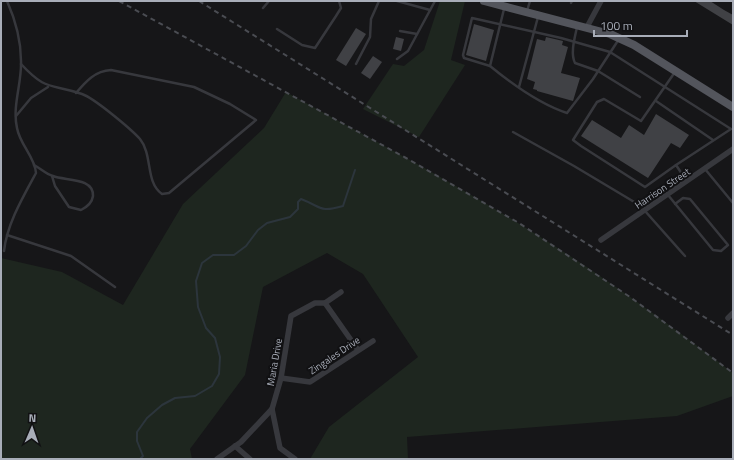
<svg xmlns="http://www.w3.org/2000/svg" width="734" height="460" font-family="'Titillium Web',sans-serif">
  <style>
    .green { fill: #1e261f }
    .lines { fill: none; stroke-linecap: round; stroke-linejoin: round }
    .stream { stroke: #2c353c; stroke-width: 2 }
    .building { fill: #404145 }
    .lane { stroke: #37383d; stroke-width: 2.5 }
    .street { stroke: #37383d; stroke-width: 5.5 }
    .primary { stroke: #53555c; stroke-width: 8 }
    .rail { stroke: #4a4c52; stroke-width: 2; stroke-dasharray: 5 4; stroke-linecap: butt }
    .labels { text-anchor: middle; stroke-width: 4; stroke-linejoin: round; paint-order: stroke }
    .street-label { font-size: 10px; fill: #a8adb8; stroke: #111113 }
  </style>
  <rect width="100%" height="100%" fill="#161618"/>
  <g class="green">
    <polygon points="440,1 465,1 451,60 465,65 419,137 363,109 393,64 404,66 424,50"/>
    <path d="M286,92C364,135 442,176 518,223C592,268 664,320 733,373V396L677,416L407,437L408,459H310L329,427L418,357L363,274L327,253L263,287L245,375L190,449L192,459H1V258L62,272L123,305L183,204L264,128Z"/>
  </g>
  <g class="lines">
    <path class="stream" d="M140,459L143,456L137,441V432L147,418L162,405L175,398L195,396L212,386L219,374L220,357L215,338L206,328L198,307L196,281L202,263L213,255H234L246,246L258,230L267,223L290,217L298,209V202L301,199C322,207 319,213 343,206L355,170"/>
  </g>
  <g class="building">
    <polygon points="694,1 710,1 724,10 733,15 733,25"/>
    <polygon points="474,24 494,30 486,61 466,55"/>
    <polygon points="356,28 366,34 346,66 336,60"/>
    <polygon points="396,37 404,39 401,51 393,49"/>
    <polygon points="546,37 563,41 562,45 568,47 561,73 580,78 573,101 537,91 537,90 533,89 535,82 527,79 537,39 545,41"/>
    <polygon points="373,56 382,62 370,79 361,73"/>
    <polygon points="656,114 689,135 680,148 671,143 648,178 581,136 592,120 621,138 629,125 644,135"/>
  </g>
  <g class="lines">
    <g class="lane">
      <polyline points="397,1 430,10"/>
      <polyline points="571,3 572,1"/>
      <polyline points="263,8 269,1"/>
      <path d="M504,9L490,66C512,84 539,104 567,113L593,79L619,39"/>
      <polyline points="527,11 530,1"/>
      <path d="M577,27C575,37 570,53 575,63L598,71L640,97"/>
      <polyline points="277,29 302,45 315,48 336,16 341,8 339,1"/>
      <polyline points="400,31 417,34"/>
      <polyline points="397,59 408,51 435,1"/>
      <path d="M21,64C47,92 50,83 82,94C94,98 131,129 140,139C153,155 145,182 162,194L169,193L256,120L230,104L194,87L111,70C95,71 86,81 76,93"/>
      <polyline points="356,64 370,37 371,19 379,1"/>
      <polyline points="490,66 464,58 463,55 472,18 561,38 610,52 731,129 676,165"/>
      <polyline points="675,72 641,121 604,99 597,102 573,140 581,146 645,187 676,165 686,180"/>
      <polyline points="519,87 538,17"/>
      <polyline points="656,101 713,140"/>
      <polyline points="16,116 31,98 48,87"/>
      <polyline points="513,132 574,166 646,209"/>
      <path d="M34,165C40,168 46,174 53,176C64,181 94,177 93,196C92,203 87,207 81,210L69,207L55,186L52,176"/>
      <polyline points="705,169 733,203"/>
      <polyline points="668,195 713,250 721,251 728,245 690,199 683,198 675,204"/>
      <polyline points="645,211 685,256"/>
      <polyline points="7,235 71,256 115,287"/>
      <path d="M4,251C7,224 23,197 36,173C35,157 20,145 17,128C12,106 22,83 21,61C21,41 15,19 7,1"/>
    </g>
    <g class="street">
      <polyline points="587,27 601,1"/>
      <polyline points="601,240 733,149"/>
      <polyline points="325,303 358,350"/>
      <polyline points="728,318 733,313"/>
      <polyline points="281,378 310,382 373,341"/>
      <polyline points="235,446 250,459"/>
      <polyline points="217,459 241,442 272,409"/>
      <polyline points="295,459 280,448 272,409 281,378 291,316 315,303 325,303 341,292"/>
    </g>
    <polyline class="primary" points="484,1 610,34 634,45 733,107"/>
    <g class="rail">
      <polyline points="119,1 406,158 519,223 630,297 733,373"/>
      <polyline points="199,1 733,335"/>
    </g>
  </g>
  <g class="labels">
    <g class="street-label">
      <text transform="translate(662 188) rotate(-34)" y="4">Harrison Street</text>
      <text transform="translate(334 355) rotate(-34)" y="4">Zingales Drive</text>
      <text transform="translate(274 362) rotate(-80)" y="4">Maria Drive</text>
    </g>
  </g>
  <rect width="734" height="460" fill="none" stroke="#a8adb8" stroke-width="4"/>
  <g transform="translate(32 428) rotate(2)" stroke="#111113" stroke-width="3" paint-order="stroke">
  <path d="M0-3L7 15L0 10L-7 15Z" fill="#a8adb8"/>
  <text y="-6" font-size="11" font-weight="bold" text-anchor="middle" fill="#a8adb8">N</text>
  </g>
  <path d="M594 30v6h93v-6" fill="none" stroke="#a8adb8" stroke-width="2"/>
  <text x="600" y="30" font-size="12" fill="#a8adb8" stroke="#111113" stroke-width="3" paint-order="stroke">100 m</text>
</svg>
